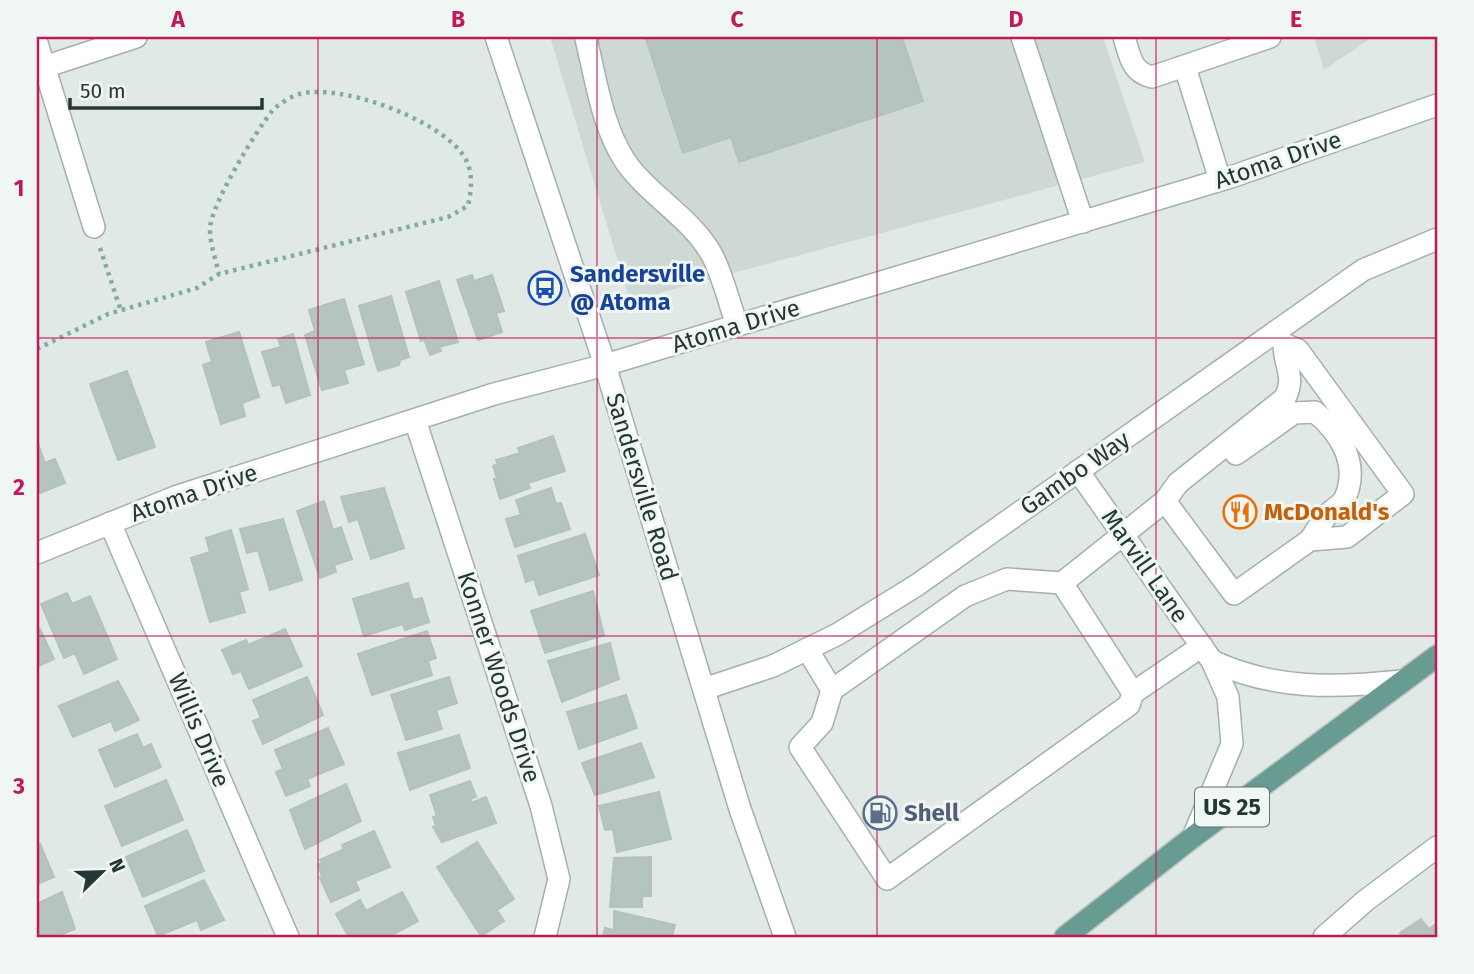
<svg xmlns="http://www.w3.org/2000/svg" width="1474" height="974" font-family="'Fira Sans',sans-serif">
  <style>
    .built { fill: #ced9d5 }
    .building { fill: #b6c4bf; stroke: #b3c2bd; stroke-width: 2 }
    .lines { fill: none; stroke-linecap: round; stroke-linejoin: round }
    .minor-casing { stroke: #a3b0ad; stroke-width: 24 }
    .major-casing { stroke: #bdc3c2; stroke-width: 24 }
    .path { stroke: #83aaa1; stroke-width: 4.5; stroke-dasharray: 3.5 5; stroke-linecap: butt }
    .minor { stroke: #fff; stroke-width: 21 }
    .major { stroke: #689b92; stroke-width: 21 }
    .grid { fill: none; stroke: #c2185b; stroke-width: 2; stroke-opacity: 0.55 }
    .labels { text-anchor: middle; stroke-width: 6; stroke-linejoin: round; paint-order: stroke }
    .shield { fill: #f0f6f4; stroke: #60716e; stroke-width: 2 }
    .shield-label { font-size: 23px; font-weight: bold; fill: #223834 }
    .street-label { font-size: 24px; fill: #223834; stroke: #f0f6f4 }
    .transit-label { font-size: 24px; font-weight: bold; fill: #164399; stroke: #f0f6f4; text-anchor: start }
    .food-label { font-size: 24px; font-weight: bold; fill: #c56008; stroke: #f0f6f4; text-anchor: start }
    .service-label { font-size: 24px; font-weight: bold; fill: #4e5e75; stroke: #f0f6f4; text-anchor: start }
    .neatline { fill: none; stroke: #c2185b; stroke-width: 2.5 }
    .grid-label { font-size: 23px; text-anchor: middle; font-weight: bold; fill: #c2185b }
  </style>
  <rect width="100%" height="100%" fill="#e0e9e6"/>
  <g class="built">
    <polygon points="550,37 1103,37 1145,162 630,301"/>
    <polygon points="1314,37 1373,37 1324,70"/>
  </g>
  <g class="building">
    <polygon points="652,37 902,37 923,101 739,162 731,137 683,153 646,39"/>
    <polygon points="472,275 474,281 492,275 504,311 496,313 502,332 478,340 457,280"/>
    <polygon points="439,281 458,342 439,347 441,351 430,355 424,339 421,341 406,292"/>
    <polygon points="391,296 409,357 400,360 399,365 378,371 359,306"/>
    <polygon points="344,299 364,364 344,370 348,383 322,390 305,335 315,331 309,310"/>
    <polygon points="239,332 259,397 242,403 245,416 221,424 203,365 212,362 206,342"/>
    <polygon points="293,334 310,395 286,403 280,384 273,386 262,352 281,347 278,339"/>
    <polygon points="127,371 155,447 118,460 90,384"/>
    <polygon points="553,436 565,471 528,483 530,488 500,499 494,479 497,478 493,466 498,464 496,460 520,453 518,448"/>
    <polygon points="37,441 45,463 55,459 65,483 40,493 37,490"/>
    <polygon points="384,488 404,548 371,559 358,519 349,522 341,497"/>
    <polygon points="551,488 556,504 561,503 570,529 515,547 506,519 521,515 516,500"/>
    <polygon points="324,501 333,530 341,527 352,559 334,565 336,572 320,578 297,511"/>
    <polygon points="283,519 302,580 270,590 258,550 247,553 240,529"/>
    <polygon points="231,530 248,589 239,592 245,612 210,622 191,558 210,552 206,538"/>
    <polygon points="585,534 599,575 539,595 534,579 526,582 518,556"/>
    <polygon points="408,583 413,600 422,598 429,622 405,630 403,624 364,636 353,599"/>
    <polygon points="593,591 604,635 545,653 531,611"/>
    <polygon points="67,593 72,604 90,596 117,659 84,674 75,653 64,658 41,604"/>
    <polygon points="40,629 54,659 37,667 37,631"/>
    <polygon points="285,629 302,666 249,689 241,671 233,674 222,650 246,640 248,645"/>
    <polygon points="427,631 436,658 428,661 432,675 372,695 358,654"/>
    <polygon points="610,643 619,679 562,702 548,661"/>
    <polygon points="307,677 323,715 263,744 253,721 261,718 253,700"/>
    <polygon points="449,677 457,703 436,710 442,729 406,740 391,695"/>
    <polygon points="118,681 139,720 115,731 111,721 73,737 59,706"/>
    <polygon points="626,695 637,728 579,749 567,712"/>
    <polygon points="328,728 344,764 307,779 310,786 286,796 276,772 283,769 275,750"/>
    <polygon points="137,734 143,748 151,744 161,767 115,787 99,750"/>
    <polygon points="459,735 470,768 410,790 398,753"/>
    <polygon points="641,743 654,777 595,795 582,763"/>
    <polygon points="166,780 183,820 122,846 105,806"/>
    <polygon points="470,781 476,797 470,799 471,803 486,797 496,823 442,842 433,827 436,826 433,817 437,816 430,795"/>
    <polygon points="346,784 361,821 305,849 290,810"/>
    <polygon points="659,792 671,839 617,852 613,829 605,830 599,806"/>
    <polygon points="187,830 204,871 143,897 126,857"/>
    <polygon points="374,831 390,867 355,881 359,890 331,902 320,878 322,876 318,865 322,863 320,860 344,849 342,845"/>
    <polygon points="477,842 514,899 497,910 504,921 481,936 437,867"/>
    <polygon points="40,844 54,877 37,884 37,846"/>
    <polygon points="651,857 651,896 642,896 642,907 610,907 614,858"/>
    <polygon points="204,880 224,920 201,930 197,920 158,936 145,906"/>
    <polygon points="62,892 75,929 55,937 37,937 37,904"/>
    <polygon points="402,892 418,921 388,937 349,937 336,914 360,900 366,911"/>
    <polygon points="614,911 675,925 672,937 603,937 605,928 614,930"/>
    <polygon points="1421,919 1429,929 1437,923 1437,937 1403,937 1400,933"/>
  </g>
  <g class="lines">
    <defs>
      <g id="minor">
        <polyline points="496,37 605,365 740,809 785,937"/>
        <path d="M588,37L586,39C596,79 602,126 625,161C649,196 691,217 712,255C723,276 729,303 737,325"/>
        <polyline points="1022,37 1083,222"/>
        <path d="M1124,37C1130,56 1131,72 1152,77L1270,37"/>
        <polyline points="37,43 94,227"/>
        <polyline points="44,67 136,37"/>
        <polyline points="1185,67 1220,180"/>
        <path d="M1275,332L1284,344L1298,350L1403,494L1347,537L1310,540L1234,594L1165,501L1178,483L1285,398C1296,377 1284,366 1284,344"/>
        <polyline points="415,420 541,806 559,879 545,937"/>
        <path d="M1236,454L1294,413L1315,412C1340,432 1360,464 1345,498C1342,504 1334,509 1329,513C1322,521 1316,531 1310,540"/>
        <polyline points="1078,471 1212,661 1228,697 1232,744 1193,837"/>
        <polyline points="1165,501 1062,583 1133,693 1202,646"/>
        <polyline points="110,523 288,937"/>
        <polyline points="37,553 175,497 494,394 605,365 1231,177 1437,105"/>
        <polyline points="807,649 832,690 965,596 1007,579 1062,583"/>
        <path d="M1212,661C1275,690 1335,688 1402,681"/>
        <polyline points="704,689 773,666 838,634 917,585 1363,270 1437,239"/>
        <polyline points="832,690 822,723 800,747 887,879 1129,705 1133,693"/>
        <polyline points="1324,937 1365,901 1437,847"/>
      </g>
      <polyline id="major" points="1065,937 1193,837 1437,656"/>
    </defs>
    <use href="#minor" class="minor-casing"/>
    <use href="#major" class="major-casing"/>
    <g class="path">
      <polyline points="100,248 121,311"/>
      <path d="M37,349L108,314L197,288L219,274L448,217L468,206C472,187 474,167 460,151C433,118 341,83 299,94C292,96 277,105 273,110C255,132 217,196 211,222C207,236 216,260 219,274"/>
    </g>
    <use href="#minor" class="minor"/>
    <use href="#major" class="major"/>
  </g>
  <path class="grid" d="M318,37V937M597,37V937M877,37V937M1156,37V937M37,338H1437M37,636H1437"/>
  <defs>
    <symbol id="bus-ring" viewBox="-11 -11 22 22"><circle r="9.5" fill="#f0f6f4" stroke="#1a4fb4" stroke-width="1.5"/><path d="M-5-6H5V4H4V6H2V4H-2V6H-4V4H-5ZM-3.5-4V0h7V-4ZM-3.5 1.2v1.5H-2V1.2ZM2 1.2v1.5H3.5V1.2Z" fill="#1a4fb4"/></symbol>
    <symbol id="restaurant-ring" viewBox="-11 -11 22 22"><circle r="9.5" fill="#f0f6f4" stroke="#e8710a" stroke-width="1.5"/><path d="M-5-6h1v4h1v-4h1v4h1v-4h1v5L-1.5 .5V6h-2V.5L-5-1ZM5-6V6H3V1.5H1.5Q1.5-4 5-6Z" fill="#e8710a"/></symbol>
    <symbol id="fuel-ring" viewBox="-11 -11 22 22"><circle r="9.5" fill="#f0f6f4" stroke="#5c6f8a" stroke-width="1.5"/><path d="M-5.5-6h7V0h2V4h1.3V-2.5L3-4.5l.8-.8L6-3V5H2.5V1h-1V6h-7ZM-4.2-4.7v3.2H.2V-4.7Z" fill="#5c6f8a"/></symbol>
  </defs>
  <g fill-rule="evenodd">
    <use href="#bus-ring" x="526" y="269" width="38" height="38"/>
    <use href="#restaurant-ring" x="1221" y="493" width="38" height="38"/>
    <use href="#fuel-ring" x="861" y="794" width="38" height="38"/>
  </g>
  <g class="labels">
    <rect class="shield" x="1195" y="787.5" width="74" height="39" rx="5"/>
    <g class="shield-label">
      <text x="1232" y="815">US 25</text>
    </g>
    <g class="street-label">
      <text transform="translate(1278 160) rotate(-19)" y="8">Atoma Drive</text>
      <text transform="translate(736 326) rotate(-17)" y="8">Atoma Drive</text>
      <text transform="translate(1075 473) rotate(-35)" y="8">Gambo Way</text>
      <text transform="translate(642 487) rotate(73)" y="8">Sandersville Road</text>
      <text transform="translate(194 493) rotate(-19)" y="8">Atoma Drive</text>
      <text transform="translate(1145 566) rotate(55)" y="8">Marvill Lane</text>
      <text transform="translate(499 677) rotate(72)" y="8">Konner Woods Drive</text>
      <text transform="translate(199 730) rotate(67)" y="8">Willis Drive</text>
    </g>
    <g class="transit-label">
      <text x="570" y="282">Sandersville<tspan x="570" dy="28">@ Atoma</tspan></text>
    </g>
    <g class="food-label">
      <text x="1264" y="520">McDonald's</text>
    </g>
    <g class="service-label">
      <text x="904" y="821">Shell</text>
    </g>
  </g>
  <rect width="1474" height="974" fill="none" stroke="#f0f6f4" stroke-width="77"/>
  <g transform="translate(102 872) rotate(67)" stroke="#f0f6f4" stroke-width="5" paint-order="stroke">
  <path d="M0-5L12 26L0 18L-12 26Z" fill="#223834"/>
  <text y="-10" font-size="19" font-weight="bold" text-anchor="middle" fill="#223834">N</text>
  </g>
  <path d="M70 98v10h192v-10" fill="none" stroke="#223834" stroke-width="3.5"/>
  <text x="80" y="98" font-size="21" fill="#223834" stroke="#f0f6f4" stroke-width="5" paint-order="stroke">50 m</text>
  <rect x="38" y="38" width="1398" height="898" class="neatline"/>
  <g class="grid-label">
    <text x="178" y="27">A</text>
    <text x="458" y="27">B</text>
    <text x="737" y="27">C</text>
    <text x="1016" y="27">D</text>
    <text x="1296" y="27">E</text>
    <text x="19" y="196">1</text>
    <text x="19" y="495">2</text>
    <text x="19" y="794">3</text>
  </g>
</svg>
